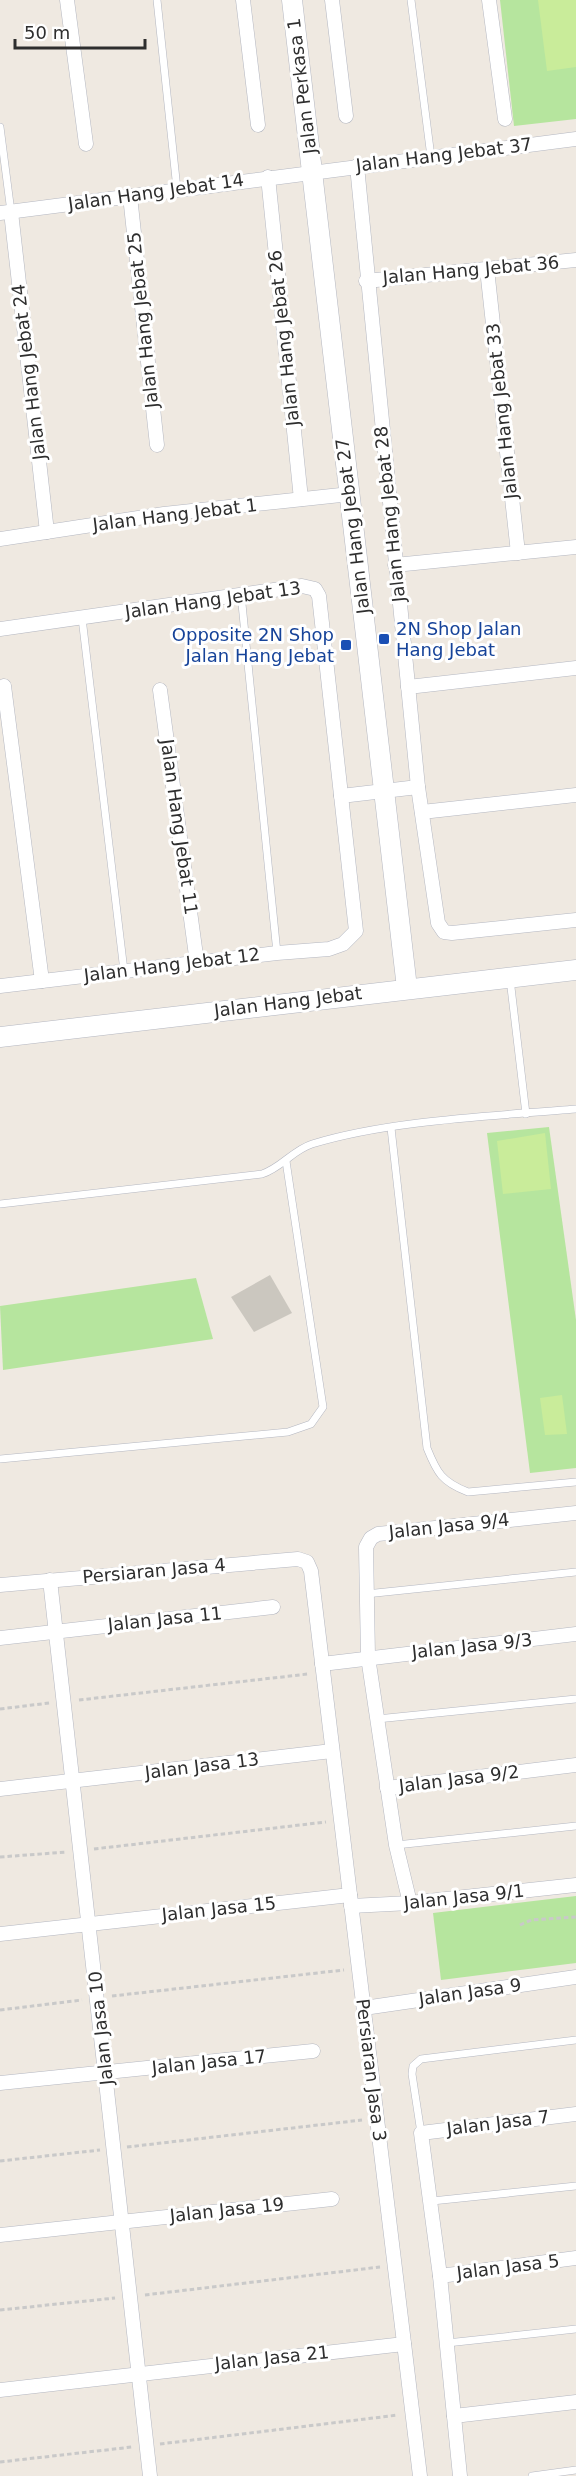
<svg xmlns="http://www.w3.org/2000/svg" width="576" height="2476" font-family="'DejaVu Sans',sans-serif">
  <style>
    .green { fill: #b6e59e }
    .pitch { fill: #c9ec9a }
    .building { fill: #cbc7bf }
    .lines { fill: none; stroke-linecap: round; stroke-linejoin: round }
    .lane-casing { stroke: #b4b7c1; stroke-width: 8 }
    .street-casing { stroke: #b4b7c1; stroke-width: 15 }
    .secondary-casing { stroke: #b4b7c1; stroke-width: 21 }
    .path { stroke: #c9c9c9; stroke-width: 3; stroke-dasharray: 4.5 3; stroke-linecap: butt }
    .lane { stroke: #fff; stroke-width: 7 }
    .street { stroke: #fff; stroke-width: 14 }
    .secondary { stroke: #fff; stroke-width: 20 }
    .transit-dot { fill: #1a4fb4; stroke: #fff; stroke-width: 2 }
    .labels { text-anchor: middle; stroke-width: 6; stroke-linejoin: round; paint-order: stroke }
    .street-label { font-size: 18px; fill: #2e2e2e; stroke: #fff }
    .transit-label { font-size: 18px; fill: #164399; stroke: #fff; text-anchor: start }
  </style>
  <rect width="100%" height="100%" fill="#efe9e1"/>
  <g class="green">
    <polygon points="500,0 576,0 576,119 514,126"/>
    <polygon points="549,1127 576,1320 576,1468 530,1473 487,1133"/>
    <polygon points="196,1278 213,1339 3,1370 0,1306"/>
    <polygon points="576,1896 576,1963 441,1980 433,1913"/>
  </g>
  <g class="pitch">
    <polygon points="538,0 576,0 576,67 547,71"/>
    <polygon points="545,1133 551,1189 503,1194 497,1141"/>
    <polygon points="562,1395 567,1434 545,1435 540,1398"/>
  </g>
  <polygon class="building" points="270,1275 292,1313 254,1332 231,1297"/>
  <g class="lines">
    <defs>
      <g id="lane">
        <polyline points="157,0 177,189"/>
        <polyline points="411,0 431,157"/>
        <polyline points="0,127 11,212"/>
        <polyline points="241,594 277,953"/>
        <polyline points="82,618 124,971"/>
        <polyline points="510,979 526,1114"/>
        <path d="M391,1128L427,1448C437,1473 442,1482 468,1492L576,1482"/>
        <path d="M0,1204L262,1174C281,1168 293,1150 312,1144C390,1120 495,1116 576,1109"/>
        <polyline points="0,1459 288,1432 311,1424 323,1407 286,1161"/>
        <polyline points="366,1594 576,1572"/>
        <polyline points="377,1719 576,1699"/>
        <polyline points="396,1845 576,1826"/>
        <polyline points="421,2133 412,2074 413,2066 421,2059 576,2040"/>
        <polyline points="432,2201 576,2186"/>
        <polyline points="447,2343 576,2329"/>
        <polyline points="532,2476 576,2470"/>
      </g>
      <g id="street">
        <polyline points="67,0 86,144"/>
        <polyline points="243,0 258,125"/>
        <polyline points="332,0 346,116"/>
        <polyline points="489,0 505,119"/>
        <polyline points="357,166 418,787 438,923 444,932 452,933 576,920"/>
        <polyline points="268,177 301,499"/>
        <polyline points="130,196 157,445"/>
        <polyline points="11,212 47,532"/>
        <polyline points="0,213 576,139"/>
        <polyline points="487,269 518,553"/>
        <polyline points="366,281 576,260"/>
        <polyline points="0,539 164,514 350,494"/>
        <polyline points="395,565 576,547"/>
        <polyline points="0,629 302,586 315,589 319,596 356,931 343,944 329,949 277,953 0,986"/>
        <polyline points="4,686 42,981"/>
        <polyline points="408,687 576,668"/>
        <polyline points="160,690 197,963"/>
        <polyline points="341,796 418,787"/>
        <polyline points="422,812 576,795"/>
        <polyline points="50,1580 150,2476"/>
        <polyline points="0,1585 298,1559 307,1562 311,1571 420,2476"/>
        <polyline points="0,1638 273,1607"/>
        <polyline points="322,1664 576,1634"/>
        <polyline points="387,1788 576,1765"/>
        <polyline points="0,1789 332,1751"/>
        <polyline points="410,1903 396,1845 368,1657 366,1547 371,1538 378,1534 576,1513"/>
        <polyline points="351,1906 410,1903 576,1885"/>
        <polyline points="0,1934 350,1895"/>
        <polyline points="364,2008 576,1977"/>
        <polyline points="0,2083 313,2051"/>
        <polyline points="0,2235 332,2199"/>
        <polyline points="440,2276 576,2258"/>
        <polyline points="0,2390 404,2344"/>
        <polyline points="454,2416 576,2402"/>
        <polyline points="460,2476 440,2276 421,2133 576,2114"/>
      </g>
      <g id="secondary">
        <polyline points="292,0 407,988"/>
        <polyline points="0,1037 576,970"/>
      </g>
    </defs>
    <use href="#lane" class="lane-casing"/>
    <use href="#street" class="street-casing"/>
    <use href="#secondary" class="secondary-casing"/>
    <g class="path">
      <polyline points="79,1700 308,1674"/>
      <polyline points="0,1709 49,1703"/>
      <polyline points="94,1849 326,1822"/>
      <polyline points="0,1857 67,1852"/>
      <polyline points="520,1925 531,1920 576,1917"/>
      <polyline points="112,1996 344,1970"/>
      <polyline points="0,2010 82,2000"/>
      <polyline points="127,2147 362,2120"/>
      <polyline points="0,2161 100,2150"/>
      <polyline points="145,2295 380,2267"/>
      <polyline points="0,2310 115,2298"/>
      <polyline points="160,2444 398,2415"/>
      <polyline points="0,2462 132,2447"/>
    </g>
    <use href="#lane" class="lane"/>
    <use href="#street" class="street"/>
    <use href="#secondary" class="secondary"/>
  </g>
  <g class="transit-dot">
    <rect x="378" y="633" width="12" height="12" rx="3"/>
    <rect x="340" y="639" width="12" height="12" rx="3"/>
  </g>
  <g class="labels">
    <g class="street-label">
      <text transform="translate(302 86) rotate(-97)" y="6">Jalan Perkasa 1</text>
      <text transform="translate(444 155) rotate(-7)" y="6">Jalan Hang Jebat 37</text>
      <text transform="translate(156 192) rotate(-8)" y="6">Jalan Hang Jebat 14</text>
      <text transform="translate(471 270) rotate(-5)" y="6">Jalan Hang Jebat 36</text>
      <text transform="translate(143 320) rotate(-96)" y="6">Jalan Hang Jebat 25</text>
      <text transform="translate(284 338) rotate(-96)" y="6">Jalan Hang Jebat 26</text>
      <text transform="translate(29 372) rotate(-97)" y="6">Jalan Hang Jebat 24</text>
      <text transform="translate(502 411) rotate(-96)" y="6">Jalan Hang Jebat 33</text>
      <text transform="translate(390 514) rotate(-96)" y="6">Jalan Hang Jebat 28</text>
      <text transform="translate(175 515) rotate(-7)" y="6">Jalan Hang Jebat 1</text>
      <text transform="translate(353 526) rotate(-97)" y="6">Jalan Hang Jebat 27</text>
      <text transform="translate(213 600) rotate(-8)" y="6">Jalan Hang Jebat 13</text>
      <text transform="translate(179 827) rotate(82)" y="6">Jalan Hang Jebat 11</text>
      <text transform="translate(172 965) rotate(-7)" y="6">Jalan Hang Jebat 12</text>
      <text transform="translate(288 1002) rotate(-7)" y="6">Jalan Hang Jebat</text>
      <text transform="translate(449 1526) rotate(-6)" y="6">Jalan Jasa 9/4</text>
      <text transform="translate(154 1571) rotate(-5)" y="6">Persiaran Jasa 4</text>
      <text transform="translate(165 1619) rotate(-6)" y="6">Jalan Jasa 11</text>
      <text transform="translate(472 1646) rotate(-6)" y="6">Jalan Jasa 9/3</text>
      <text transform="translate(202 1766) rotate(-7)" y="6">Jalan Jasa 13</text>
      <text transform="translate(459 1779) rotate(-7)" y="6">Jalan Jasa 9/2</text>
      <text transform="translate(464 1897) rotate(-6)" y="6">Jalan Jasa 9/1</text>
      <text transform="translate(219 1909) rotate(-6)" y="6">Jalan Jasa 15</text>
      <text transform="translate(470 1992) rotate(-8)" y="6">Jalan Jasa 9</text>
      <text transform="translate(101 2028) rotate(-96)" y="6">Jalan Jasa 10</text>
      <text transform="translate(209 2062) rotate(-6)" y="6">Jalan Jasa 17</text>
      <text transform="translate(371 2070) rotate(83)" y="6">Persiaran Jasa 3</text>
      <text transform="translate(498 2123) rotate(-7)" y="6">Jalan Jasa 7</text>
      <text transform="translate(227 2210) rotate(-6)" y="6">Jalan Jasa 19</text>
      <text transform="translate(508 2267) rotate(-7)" y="6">Jalan Jasa 5</text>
      <text transform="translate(272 2358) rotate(-6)" y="6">Jalan Jasa 21</text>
    </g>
    <g class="transit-label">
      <text x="396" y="635">2N Shop Jalan<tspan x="396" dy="21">Hang Jebat</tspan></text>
      <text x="334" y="641" text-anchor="end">Opposite 2N Shop<tspan x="334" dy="21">Jalan Hang Jebat</tspan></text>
    </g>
  </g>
  <path d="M15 39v9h130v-9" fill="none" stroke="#2e2e2e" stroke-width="3"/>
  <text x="24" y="39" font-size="18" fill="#2e2e2e" stroke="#ffffff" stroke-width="4.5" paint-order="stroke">50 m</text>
</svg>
